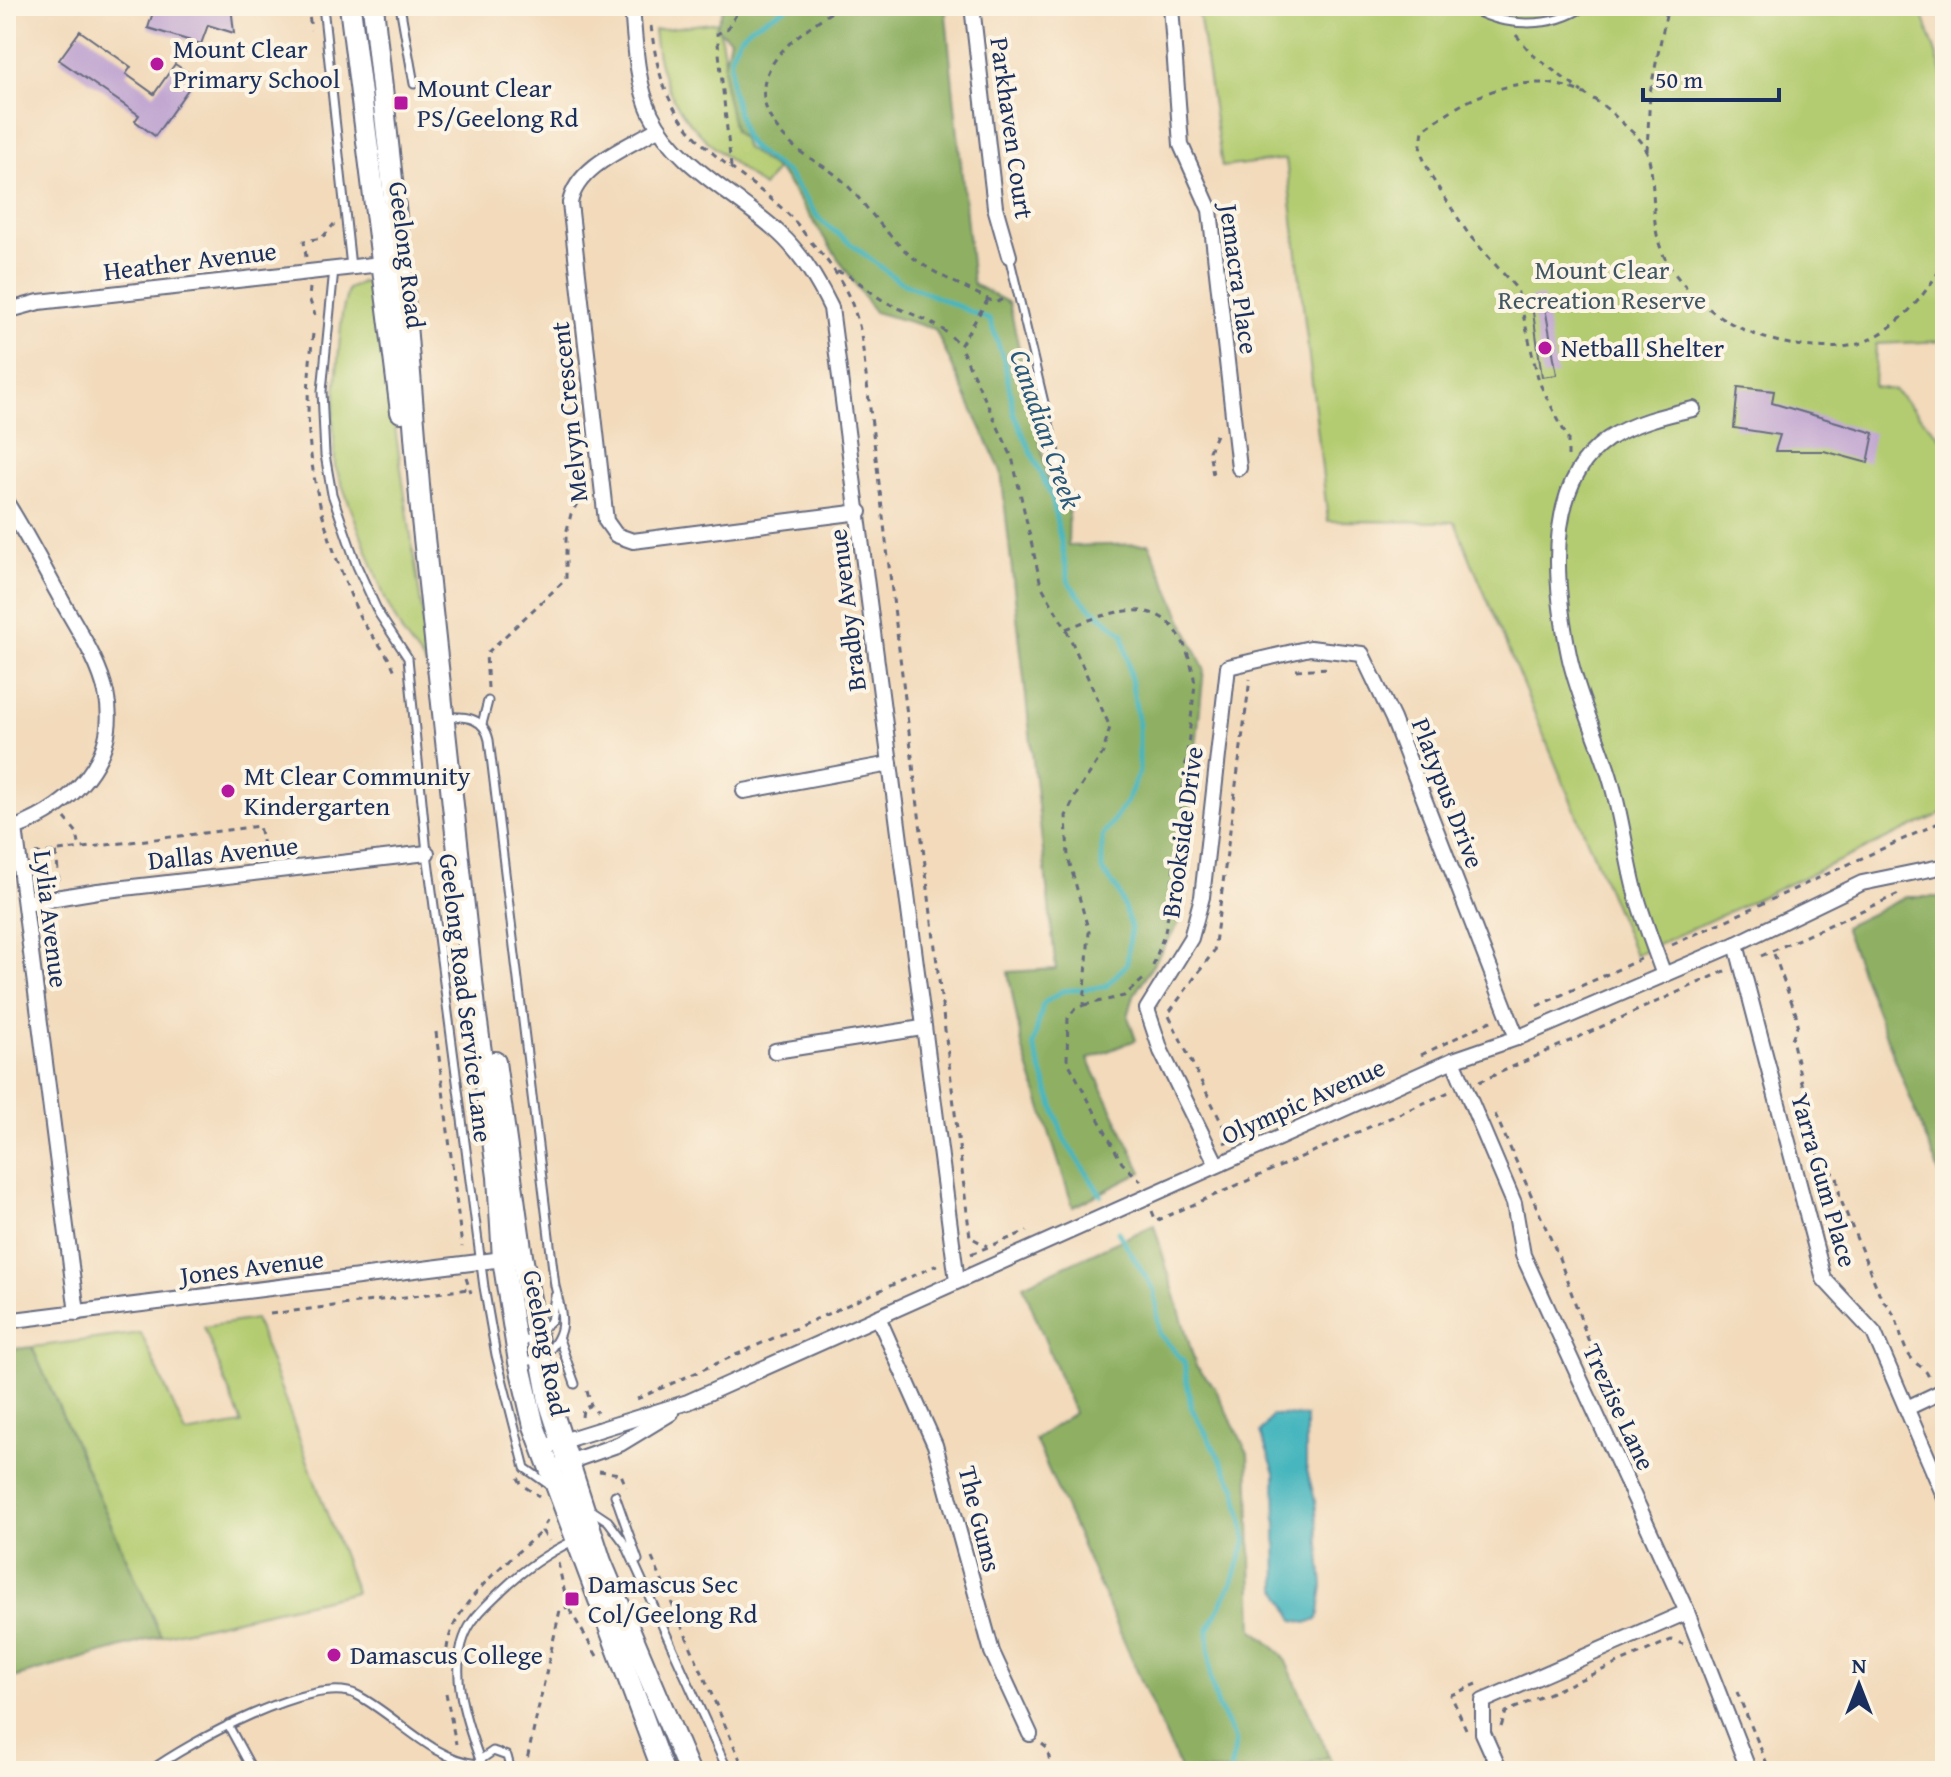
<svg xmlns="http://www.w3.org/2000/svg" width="1951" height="1777" font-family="'Gentium Book Plus',serif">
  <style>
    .green { fill: #b4cc71; stroke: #687e68; stroke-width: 2 }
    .forest { fill: #8fb063; stroke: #557060; stroke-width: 2 }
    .water { fill: #47b6be; stroke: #31728e; stroke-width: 2 }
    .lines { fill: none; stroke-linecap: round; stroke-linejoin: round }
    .stream { stroke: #47b6be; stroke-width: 5 }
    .building { fill: #c2a8d1 }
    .service-casing { stroke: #666b7f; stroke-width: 11 }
    .minor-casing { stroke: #666b7f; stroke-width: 18 }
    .secondary-casing { stroke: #666b7f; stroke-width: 24 }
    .path { stroke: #666b7f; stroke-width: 3; stroke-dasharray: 6 6; stroke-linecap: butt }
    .service { stroke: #fff; stroke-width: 7 }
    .minor { stroke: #fff; stroke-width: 14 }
    .secondary { stroke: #fff; stroke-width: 20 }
    .poi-dot { fill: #b5179e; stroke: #fcf5e5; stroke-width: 3 }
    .labels { text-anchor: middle; stroke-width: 8; stroke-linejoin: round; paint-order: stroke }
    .poi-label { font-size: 26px; fill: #1b2f5e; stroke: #fcf5e5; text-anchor: start }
    .street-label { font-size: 26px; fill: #1b2f5e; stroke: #fcf5e5 }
    .park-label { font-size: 26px; fill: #415663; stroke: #fcf5e5 }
    .water-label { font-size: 28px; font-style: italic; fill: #28587b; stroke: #fcf5e5 }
  </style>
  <rect width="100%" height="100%" fill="#fcf5e5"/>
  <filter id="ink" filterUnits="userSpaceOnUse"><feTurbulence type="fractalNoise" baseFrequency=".0125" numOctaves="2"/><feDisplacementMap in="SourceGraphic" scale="16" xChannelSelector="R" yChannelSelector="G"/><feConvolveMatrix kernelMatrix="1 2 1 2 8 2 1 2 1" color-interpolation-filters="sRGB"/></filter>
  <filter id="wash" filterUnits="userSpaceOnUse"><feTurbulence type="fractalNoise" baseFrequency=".006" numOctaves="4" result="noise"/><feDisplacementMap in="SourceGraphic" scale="32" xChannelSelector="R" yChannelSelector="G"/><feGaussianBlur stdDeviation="1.8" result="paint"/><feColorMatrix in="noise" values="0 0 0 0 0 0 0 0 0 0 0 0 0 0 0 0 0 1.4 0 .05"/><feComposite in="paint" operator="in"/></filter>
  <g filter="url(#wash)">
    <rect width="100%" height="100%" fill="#f2dabb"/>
    <g class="green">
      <polygon points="1198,6 1920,6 1945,81 1945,341 1876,344 1874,387 1894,390 1945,442 1945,812 1635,955 1455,522 1328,521 1286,159 1222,167"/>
      <path d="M718,22L738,131L746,148L776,170L763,187C703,139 661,112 654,30Z"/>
      <polygon points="362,282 368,283 375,292 431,672 403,634 386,601 335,466 333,418 342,314 348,289"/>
      <polygon points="255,1319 356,1592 161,1636 32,1347 141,1333 186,1434 242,1424 204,1327"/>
      <polygon points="1329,1756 1335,1771 1288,1771"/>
    </g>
    <g class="forest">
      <polygon points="724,6 945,6 973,284 1009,303 1050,488 1069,492 1068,546 1149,544 1204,669 1178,925 1134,995 1128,1017 1136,1040 1088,1059 1142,1172 1073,1207 1023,1050 1008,972 1056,969 1001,471 935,329 874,312 782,175 734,131 724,85 724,64 730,39 716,28"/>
      <polygon points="1906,897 1945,897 1945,1188 1844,927"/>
      <polygon points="1154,1225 1196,1366 1214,1386 1248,1453 1253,1629 1283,1655 1329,1756 1288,1771 1181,1771 1035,1439 1074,1413 1023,1285"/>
      <polygon points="32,1347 161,1636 6,1680 6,1350"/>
    </g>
    <polygon class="water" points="1273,1415 1306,1416 1306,1466 1315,1500 1323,1586 1318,1619 1306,1623 1294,1620 1277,1588 1275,1472 1260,1433"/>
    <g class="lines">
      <g class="stream">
        <polyline points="790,6 752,26 740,37 731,55 731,86 744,137 753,149 787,173 820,220 899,281 990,320 1005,364 1014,414 1052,498 1069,583 1085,603 1123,634 1139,725 1139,772 1127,801 1102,837 1102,870 1118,890 1131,927 1127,964 1105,987 1062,991 1043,1004 1033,1045 1064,1139 1101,1195"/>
        <polyline points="1118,1232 1155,1292 1159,1333 1184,1362 1191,1407 1236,1488 1246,1540 1234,1579 1208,1630 1211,1681 1218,1706 1236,1741 1230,1771"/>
      </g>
    </g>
    <g id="blocks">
      <g class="building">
        <polygon points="155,6 231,6 234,33 208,25 201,44 148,28"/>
        <polygon points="80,31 131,67 126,74 154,94 175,64 196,78 155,136 135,121 139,115 59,60"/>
        <polygon points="1543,296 1557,375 1542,377 1531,298"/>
        <polygon points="1738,387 1774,391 1772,403 1874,433 1868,463 1824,451 1775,451 1780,435 1734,428"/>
      </g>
    </g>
  </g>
  <g filter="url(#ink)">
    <use href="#blocks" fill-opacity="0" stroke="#666b7f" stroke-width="2"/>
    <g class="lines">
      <defs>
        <g id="service">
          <polyline points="323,6 351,267"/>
          <polyline points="400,6 414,84"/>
          <path d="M1467,6C1501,27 1551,30 1585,6"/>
          <polyline points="1009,256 1061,474"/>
          <polyline points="334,269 322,391 325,455 332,494 357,566 379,614 408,658 427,853 484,1287 496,1355 525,1468 552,1487"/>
          <path d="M447,717C467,716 484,718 489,740L555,1286C564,1322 568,1332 541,1360L520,1362"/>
          <polyline points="482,724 488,701"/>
          <polyline points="559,1339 575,1384"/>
          <polyline points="518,1347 551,1321 555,1296"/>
          <polyline points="615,1495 638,1560"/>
          <polyline points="587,1507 608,1521 626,1545 728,1771"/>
          <polyline points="228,1725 253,1771"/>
          <path d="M480,1760C465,1719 445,1662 472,1622C480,1610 492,1600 502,1590C524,1569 545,1554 573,1541"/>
          <path d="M150,1771C187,1744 314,1673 357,1695C396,1715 432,1760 478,1764"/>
          <polyline points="479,1771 480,1760 493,1751 507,1756 511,1771"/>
        </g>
        <g id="minor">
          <path d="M632,6C635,41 636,82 651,114C676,166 738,195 779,233C802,254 818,281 831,308L957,1281"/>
          <polyline points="972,6 995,207 1009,256"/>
          <polyline points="1171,6 1181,145 1210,210 1239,468"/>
          <path d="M659,128C629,147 577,165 570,203L606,521L616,535L633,541L860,512"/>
          <polyline points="6,311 39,302 381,264"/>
          <path d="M6,502C26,533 43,567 61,599C77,629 99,660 106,693C121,758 71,807 15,828L77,1313"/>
          <polyline points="744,791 890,764"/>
          <polyline points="25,903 98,891 427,853"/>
          <polyline points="1736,944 1824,1279 1874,1333 1945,1498"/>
          <path d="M1664,975C1654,948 1644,921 1636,894C1626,857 1622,818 1611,781C1599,739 1578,698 1569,655C1555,588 1543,484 1608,439C1632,423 1665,415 1693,409"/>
          <polyline points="775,1051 922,1028"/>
          <polyline points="1453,1060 1514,1203 1523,1255 1687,1612 1749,1771"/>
          <polyline points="1217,1165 1161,1051 1147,1009 1191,938 1202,897 1228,667 1310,648 1362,654 1393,719 1517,1038"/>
          <polyline points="878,1317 935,1445 992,1652 1030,1734"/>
          <polyline points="6,1321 503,1259"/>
          <polyline points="1907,1408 1945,1390"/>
          <polyline points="553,1444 688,1402 1453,1060 1517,1038 1736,944 1862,883 1945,866"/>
          <polyline points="560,1465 620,1444 671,1413"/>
          <polyline points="1500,1771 1483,1733 1483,1701 1687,1612"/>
        </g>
        <g id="secondary">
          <polyline points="350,6 401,412"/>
          <polyline points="373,6 401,262 421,510 475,1008 498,1177 503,1259 519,1362 534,1426 663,1771"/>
          <polyline points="495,1062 522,1256 549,1401 601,1562 689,1771"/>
        </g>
      </defs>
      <use href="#service" class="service-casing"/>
      <use href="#minor" class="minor-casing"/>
      <use href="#secondary" class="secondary-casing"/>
      <g class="path">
        <polyline points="308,6 311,30"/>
        <path d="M841,6C786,40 728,83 791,144C807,159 829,167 845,183C871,210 893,246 925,266C947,280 972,290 995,303L1005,298"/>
        <path d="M651,26C661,108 684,133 748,181C770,198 791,213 806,236"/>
        <polyline points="1516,35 1533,55 1582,92"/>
        <polyline points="1647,151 1650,92 1668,6"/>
        <polyline points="731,167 717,34 728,28 741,6"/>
        <path d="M811,242C837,270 853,297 861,334L970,1237L987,1246"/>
        <polyline points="306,257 304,241 322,238 334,224"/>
        <path d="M837,272C856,275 868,292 884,301C911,316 939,320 959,345"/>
        <polyline points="310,288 309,298 315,315"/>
        <polyline points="988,299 960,346 1012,457 1041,585 1066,629 1110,727 1103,753 1078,791 1066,816 1068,857 1089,932 1084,1005 1075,1009 1068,1018 1067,1060 1122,1163 1141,1181"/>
        <path d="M313,334C299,445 315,511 358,613C368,635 389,651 396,675"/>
        <path d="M1568,456V439L1539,382L1517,289L1469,235L1432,178L1420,151L1423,130C1483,84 1558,57 1619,120C1628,129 1643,139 1647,152C1660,195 1644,234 1675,274C1710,320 1759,344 1816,347C1831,348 1849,348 1864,342C1898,328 1922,299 1941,268"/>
        <polyline points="1213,475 1209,451 1217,432"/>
        <path d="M1066,629C1135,600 1181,597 1195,684L1169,909L1165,932L1153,966"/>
        <polyline points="1296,670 1328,668"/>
        <polyline points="488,688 486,654 566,579 566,534 571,514 586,488"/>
        <polyline points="65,818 77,833 80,849"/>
        <polyline points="56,852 59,880"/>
        <polyline points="35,854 259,826 265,855"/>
        <polyline points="1672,945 1945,820"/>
        <path d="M1774,954L1796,1014L1798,1023L1792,1039L1818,1154L1825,1168L1837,1176L1840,1198L1882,1300C1904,1320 1896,1339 1912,1359C1918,1367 1926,1367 1929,1378"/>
        <polyline points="1761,956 1901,893"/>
        <polyline points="1084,1005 1124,996 1147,976"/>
        <polyline points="1537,1006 1643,958"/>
        <polyline points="436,1032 462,1247"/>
        <polyline points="1421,1055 1493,1020"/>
        <polyline points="1479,1082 1727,970"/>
        <polyline points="1495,1114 1558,1255 1595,1359 1628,1429 1637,1462"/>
        <polyline points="1230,1140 1168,1014 1214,951 1250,679"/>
        <polyline points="1224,1143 1272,1122"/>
        <polyline points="1152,1211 1156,1221 1449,1092"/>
        <polyline points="971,1254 1027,1231"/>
        <polyline points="466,1278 471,1293"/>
        <polyline points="270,1314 468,1289"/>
        <polyline points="587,1391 591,1405"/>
        <polyline points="637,1399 937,1265"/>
        <polyline points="1941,1408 1945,1417"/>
        <polyline points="582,1417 583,1409 591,1405 597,1413"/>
        <polyline points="599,1471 621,1474 626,1487"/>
        <polyline points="518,1478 522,1485 539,1496"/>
        <polyline points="547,1520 542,1531 549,1541"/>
        <polyline points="652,1558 745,1771"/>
        <polyline points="558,1563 568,1607 600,1661"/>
        <path d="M447,1649C451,1605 510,1559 542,1531"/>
        <polyline points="1737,1692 1770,1771"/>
        <polyline points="446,1693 456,1744"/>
        <polyline points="1501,1727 1506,1712 1671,1640 1683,1644"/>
        <polyline points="1466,1729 1451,1695 1477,1684"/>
        <polyline points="1042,1744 1047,1748 1052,1771"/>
        <polyline points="525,1769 560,1610 568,1607"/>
      </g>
      <use href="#service" class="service"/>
      <use href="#minor" class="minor"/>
      <use href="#secondary" class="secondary"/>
    </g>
  </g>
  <g class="poi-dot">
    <circle cx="157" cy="64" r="8"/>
    <rect x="393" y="95" width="16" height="16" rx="4"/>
    <circle cx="1545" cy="348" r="8"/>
    <circle cx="228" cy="791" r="8"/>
    <rect x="564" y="1591" width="16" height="16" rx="4"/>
    <circle cx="334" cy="1655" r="8"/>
  </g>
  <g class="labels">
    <g class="poi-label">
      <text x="173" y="58">Mount Clear<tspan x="173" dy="30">Primary School</tspan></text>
      <text x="417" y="97">Mount Clear<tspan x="417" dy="30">PS/Geelong Rd</tspan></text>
      <text x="1561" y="357">Netball Shelter</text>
      <text x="244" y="785">Mt Clear Community<tspan x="244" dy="30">Kindergarten</tspan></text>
      <text x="588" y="1593">Damascus Sec<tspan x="588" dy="30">Col/Geelong Rd</tspan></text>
      <text x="350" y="1664">Damascus College</text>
    </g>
    <g class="street-label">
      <text transform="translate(1012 128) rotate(82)" y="9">Parkhaven Court</text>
      <text transform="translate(407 255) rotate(83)" y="9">Geelong Road</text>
      <text transform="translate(190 261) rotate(-7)" y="9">Heather Avenue</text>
      <text transform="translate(1239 279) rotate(82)" y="9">Jemacra Place</text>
      <text transform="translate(569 412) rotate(-96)" y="9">Melvyn Crescent</text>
      <text transform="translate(847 610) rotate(-97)" y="9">Bradby Avenue</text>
      <text transform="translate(1448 793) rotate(69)" y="9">Platypus Drive</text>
      <text transform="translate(1182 832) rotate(-82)" y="9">Brookside Drive</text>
      <text transform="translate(223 853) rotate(-6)" y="9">Dallas Avenue</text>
      <text transform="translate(51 919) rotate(83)" y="9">Lylia Avenue</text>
      <text transform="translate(466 998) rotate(83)" y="9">Geelong Road Service Lane</text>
      <text transform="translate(1303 1101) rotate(-24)" y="9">Olympic Avenue</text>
      <text transform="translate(1824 1180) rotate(74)" y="9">Yarra Gum Place</text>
      <text transform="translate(252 1267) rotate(-7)" y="9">Jones Avenue</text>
      <text transform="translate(546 1343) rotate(79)" y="9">Geelong Road</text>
      <text transform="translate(1619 1407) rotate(65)" y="9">Trezise Lane</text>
      <text transform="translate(980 1519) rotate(76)" y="9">The Gums</text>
    </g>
    <g class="park-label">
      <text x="1602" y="279">Mount Clear<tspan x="1602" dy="30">Recreation Reserve</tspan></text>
    </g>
    <g class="water-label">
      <text transform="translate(1046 429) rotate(71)" y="10">Canadian Creek</text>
    </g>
  </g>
  <rect width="1951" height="1777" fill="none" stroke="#fcf5e5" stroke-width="32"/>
  <g transform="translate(1859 1685)" stroke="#fcf5e5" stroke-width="6" paint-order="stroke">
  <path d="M0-6L14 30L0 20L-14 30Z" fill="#1b2f5e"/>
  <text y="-12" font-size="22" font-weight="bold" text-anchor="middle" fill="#1b2f5e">N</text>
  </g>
  <path d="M1643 88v12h136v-12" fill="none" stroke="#1b2f5e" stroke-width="4"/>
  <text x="1655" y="88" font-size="24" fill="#1b2f5e" stroke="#fcf5e5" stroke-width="6" paint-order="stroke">50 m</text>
</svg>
